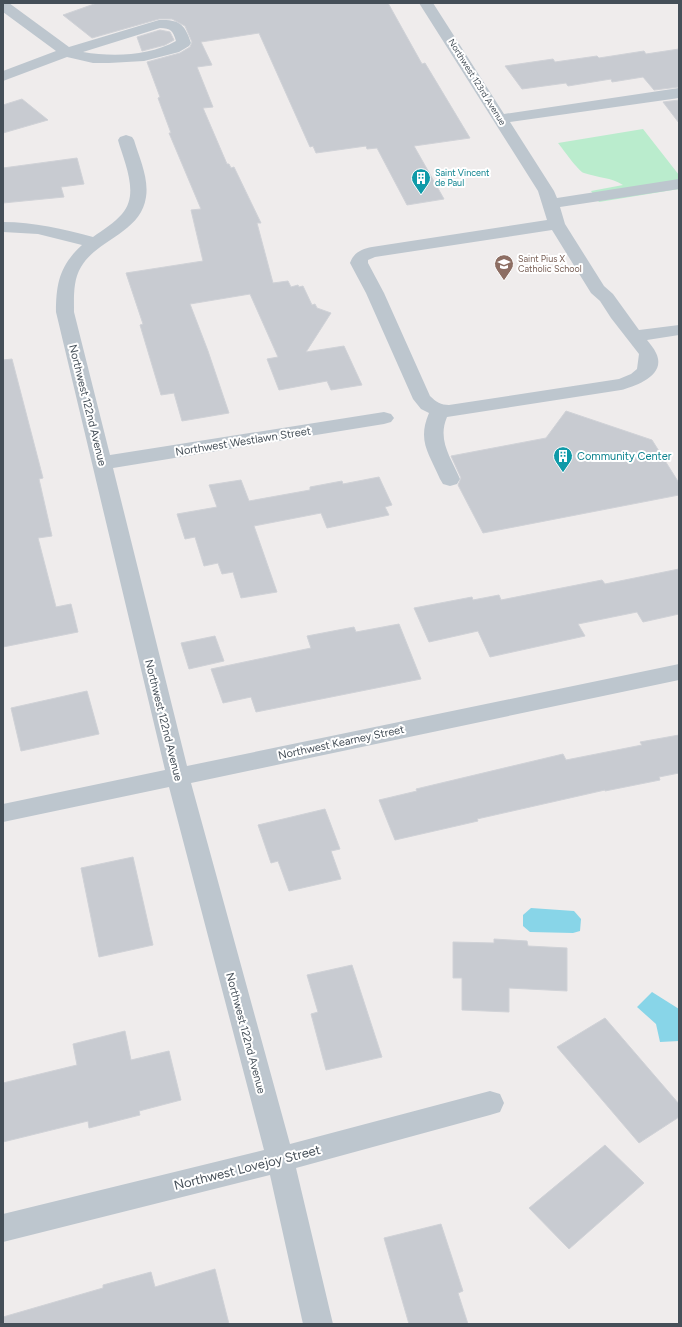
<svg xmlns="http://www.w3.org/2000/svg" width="682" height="1327" font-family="Figtree,sans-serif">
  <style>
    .green { fill: #baeccd }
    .water { fill: #88d5e8 }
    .building { fill: #c8cbd1; stroke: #d0d2d7 }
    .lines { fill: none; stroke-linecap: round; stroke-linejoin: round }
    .minor { fill: #bdc6ce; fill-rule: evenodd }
    .labels { text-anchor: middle; stroke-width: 4; stroke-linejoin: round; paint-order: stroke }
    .far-street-label { font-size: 9px; fill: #454f58; stroke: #fff }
    .far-culture-label { font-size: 9px; fill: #0d838f; stroke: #fff; text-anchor: start }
    .far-education-label { font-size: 9px; fill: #785e54; stroke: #fff; text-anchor: start }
    .street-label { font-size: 11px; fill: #454f58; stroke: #fff }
    .culture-label { font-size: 11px; fill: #0d838f; stroke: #fff; text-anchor: start }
    .near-street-label { font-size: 13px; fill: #454f58; stroke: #fff }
  </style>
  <rect width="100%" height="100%" fill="#efecec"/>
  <path class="green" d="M643,129L679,175V189L599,202L591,191L623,185C611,177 598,178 584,173C578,171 563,149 558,143Z"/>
  <g class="water">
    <polygon points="531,908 574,911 581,919 580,931 573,933 530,932 523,926 523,915"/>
    <polygon points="652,992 679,1009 679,1041 660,1042 656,1024 637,1007"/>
  </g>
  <g class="building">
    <polygon points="97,3 388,3 422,64 425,63 470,138 414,146 444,199 407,205 377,148 367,149 366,146 316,153 313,146 310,147 259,33 201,42 212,65 197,67 213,107 203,108 227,164 229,164 231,168 234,167 261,223 257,223 273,283 288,281 291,287 298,285 299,287 303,286 312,305 315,304 317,308 331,313 306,352 344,346 362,385 331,390 327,381 279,390 267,359 278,357 250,294 190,304 208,351 229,413 182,421 174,393 161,395 140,325 143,324 126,273 203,261 191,210 201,209 169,133 171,133 158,98 160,97 147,62 180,53 190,47 192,42 185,26 172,19 159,19 92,38 63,15"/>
    <polygon points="160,30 170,32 174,40 165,45 142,51 137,37"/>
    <polygon points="679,49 679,87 654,90 643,77 612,82 611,79 568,86 566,83 522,89 505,66 553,59 555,62 597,56 599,58 644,51 646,54"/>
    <polygon points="22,99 48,120 3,133 3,105"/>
    <polygon points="679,100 679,123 663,102"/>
    <polygon points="77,158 84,184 61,187 64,197 3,203 3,168"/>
    <polygon points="12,359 43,478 39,479 52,536 38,538 56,607 71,604 78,632 3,647 3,360"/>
    <polygon points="566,411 652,440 679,483 679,495 483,533 458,485 461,478 451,456 546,438"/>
    <polygon points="379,477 392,505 385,507 389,515 327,528 321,513 254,526 277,592 241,598 233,572 222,574 218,563 204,566 195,537 185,539 177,514 217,507 209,485 241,480 249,501 310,490 310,487 342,481 343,484"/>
    <polygon points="679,569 679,614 643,622 637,612 578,624 585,636 490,657 478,631 429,642 414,608 472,597 473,600 499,595 501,600 602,580 605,584"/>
    <polygon points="399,624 421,679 256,712 251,697 223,703 211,669 311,648 307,636 354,627 356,632"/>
    <polygon points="215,636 224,661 189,669 181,643"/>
    <polygon points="87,691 99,734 21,751 11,708"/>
    <polygon points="679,735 679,773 659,777 660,780 605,791 605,790 477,819 478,821 395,840 379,800 417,791 416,789 563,754 566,760 642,745 640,742"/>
    <polygon points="325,809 340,849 331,851 341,879 289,891 278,861 271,863 258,825"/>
    <polygon points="133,857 153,945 99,957 81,868"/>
    <polygon points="494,939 527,941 528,946 567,948 567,991 509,988 509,1012 462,1010 462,978 453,978 453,942 494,943"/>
    <polygon points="352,965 382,1057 326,1070 311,1014 318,1012 307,975"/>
    <polygon points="605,1018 679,1104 679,1117 639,1143 557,1047"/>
    <polygon points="125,1031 131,1060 169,1051 181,1100 139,1111 140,1115 89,1128 88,1121 3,1142 3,1083 77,1065 73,1044"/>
    <polygon points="605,1145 644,1183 569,1249 529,1208"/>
    <polygon points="441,1224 463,1291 458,1293 468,1324 409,1324 384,1238"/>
    <polygon points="215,1269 229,1324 4,1324 3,1317 103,1288 103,1285 151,1272 155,1287"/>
  </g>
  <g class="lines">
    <g class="minor">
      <path d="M3,3H9L69,47L159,20C179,19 185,24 191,43L189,46L179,52L144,61L109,63H93L67,57L3,81V71L56,51L3,12ZM160,28C171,28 173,31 176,41C149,56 113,57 83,52Z"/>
      <path d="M419,3H433L504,114L679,88V98L510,122L554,191L557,198L679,179V189L560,207L565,224L604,286L613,294L639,330L679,325V335L647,340C650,344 654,348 656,353C667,375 636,386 621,390L447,417C437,440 451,458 460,479L457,484L450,486L443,484L440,479C429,453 417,441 429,413L421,409L413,399L366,293L350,263C354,252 362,249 372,247L547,220L538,191ZM552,230L591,293L600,301L611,318L639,354L637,369L631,374L619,379L449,405C441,405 436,402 430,396L384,293L368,263V260L375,257Z"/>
      <path d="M126,135L132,137L134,140C139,157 149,178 146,197C141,233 97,239 81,267C73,280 74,297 74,312L110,455L384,412L391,414L394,418L391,422L384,424L113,468L187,766L679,664V680L191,783L290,1144L490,1091L500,1094L504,1103L500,1112L490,1115L296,1168L333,1324H303L270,1175L3,1242V1214L264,1150L169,787L3,822V804L165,770L56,312C56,283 60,265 82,245L38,234L3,232V222C34,222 63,229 93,237C103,230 114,223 122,214C140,194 124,162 118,140L120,137Z"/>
    </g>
  </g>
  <defs>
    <symbol id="building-pin" viewBox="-11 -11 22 30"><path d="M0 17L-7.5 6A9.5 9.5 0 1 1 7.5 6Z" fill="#0f9aa8" stroke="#fff"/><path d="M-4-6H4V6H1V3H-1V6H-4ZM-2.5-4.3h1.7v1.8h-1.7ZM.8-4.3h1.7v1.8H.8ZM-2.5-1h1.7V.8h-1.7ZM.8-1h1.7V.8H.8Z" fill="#fff"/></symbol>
    <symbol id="school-pin" viewBox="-11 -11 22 30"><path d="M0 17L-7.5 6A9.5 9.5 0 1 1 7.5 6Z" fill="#8d6e63" stroke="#fff"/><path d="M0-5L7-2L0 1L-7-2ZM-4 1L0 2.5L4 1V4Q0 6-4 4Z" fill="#fff"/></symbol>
  </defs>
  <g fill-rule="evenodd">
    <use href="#building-pin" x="410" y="167" width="22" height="30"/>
    <use href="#school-pin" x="493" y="253" width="22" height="30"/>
    <use href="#building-pin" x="552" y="445" width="22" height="30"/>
  </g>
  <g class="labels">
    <g class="far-street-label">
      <text transform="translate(477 82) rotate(58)" y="3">Northwest 123rd Avenue</text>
    </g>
    <g class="far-culture-label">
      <text x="435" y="176">Saint Vincent<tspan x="435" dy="10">de Paul</tspan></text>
    </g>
    <g class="far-education-label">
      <text x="518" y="262">Saint Pius X<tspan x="518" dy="10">Catholic School</tspan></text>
    </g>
    <g class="street-label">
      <text transform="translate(88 405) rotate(76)" y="4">Northwest 122nd Avenue</text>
      <text transform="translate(243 441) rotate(-9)" y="4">Northwest Westlawn Street</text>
      <text transform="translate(164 720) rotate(76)" y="4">Northwest 122nd Avenue</text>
      <text transform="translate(341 742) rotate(-12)" y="4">Northwest Kearney Street</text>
      <text transform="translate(246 1033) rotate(75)" y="4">Northwest 122nd Avenue</text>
    </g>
    <g class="culture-label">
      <text x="577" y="460">Community Center</text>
    </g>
    <g class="near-street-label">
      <text transform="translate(247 1167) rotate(-14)" y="5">Northwest Lovejoy Street</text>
    </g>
  </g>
  <rect width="682" height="1327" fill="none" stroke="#454f58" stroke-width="8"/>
</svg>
